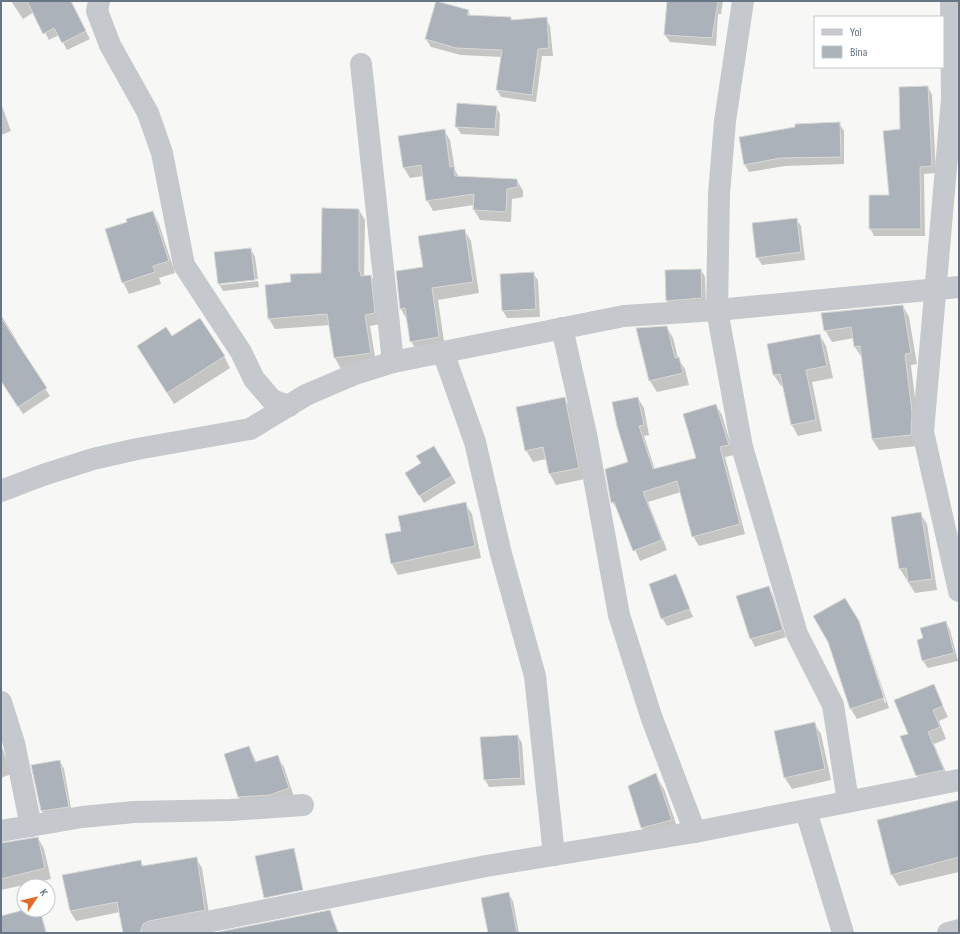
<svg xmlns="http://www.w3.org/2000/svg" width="960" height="934" font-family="'Sofia Sans Condensed',sans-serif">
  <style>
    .shadow { fill: #0003 }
    .building { fill: #abb2b9; stroke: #d9d9d7 }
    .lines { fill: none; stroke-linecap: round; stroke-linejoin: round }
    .street { stroke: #c5c8cc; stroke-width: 22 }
  </style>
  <rect width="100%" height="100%" fill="#f7f8f5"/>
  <g class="shadow">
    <polygon points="11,1 70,1 90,39 67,50 59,35 49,40 34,12 23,19"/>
    <polygon points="681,1 723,1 721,14 718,14 716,46 670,42 665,35"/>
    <polygon points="468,11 471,17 511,18 512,21 546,18 550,26 553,56 542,56 536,102 501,97 497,90 502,57 461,55 431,47 426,39"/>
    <polygon points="928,87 932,95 936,173 924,174 925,236 874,236 870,228 890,196 901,130"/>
    <polygon points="1,103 11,131 1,135"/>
    <polygon points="496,107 500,114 499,136 461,134 456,126"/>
    <polygon points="839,123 844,131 844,164 785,166 749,172 745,165 740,138"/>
    <polygon points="444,130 450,140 455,170 459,177 517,180 523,191 523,197 512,199 511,222 480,220 474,210 474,205 433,211 427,200 423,176 410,178 404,168 400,137"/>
    <polygon points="359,210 365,220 364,277 371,276 377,286 381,324 370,326 376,363 341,369 335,358 330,325 275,329 269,319 292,283 322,274"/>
    <polygon points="153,212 159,224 175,273 159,278 161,284 129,294 123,282 128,223"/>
    <polygon points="796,219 801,226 805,260 762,265 757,257"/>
    <polygon points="464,230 471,241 479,293 438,300 445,348 418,353 411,341 407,320 401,309 397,272 424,268"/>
    <polygon points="251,249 255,257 258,279 221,283 221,285 258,281 259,287 223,291 219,284"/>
    <polygon points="701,270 705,277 706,306 671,308 667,300"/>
    <polygon points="533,273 538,280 540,317 507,318 503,311"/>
    <polygon points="903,306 909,317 917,364 911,365 918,424 917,446 879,450 872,439 862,358 855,347 854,338 832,342 825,330"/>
    <polygon points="1,315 17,341 15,342 50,396 23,414 1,380"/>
    <polygon points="667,327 673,338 678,358 685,369 689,385 657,392 650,381 638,329"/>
    <polygon points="820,335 826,346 833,378 812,382 822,431 798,436 792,425 784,385 781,386 774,375"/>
    <polygon points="172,337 224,356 230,368 174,404 144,357"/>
    <polygon points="564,398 571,409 585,479 556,485 550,474 546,459 533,462 526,450"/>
    <polygon points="638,398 644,408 649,435 644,436 655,470 698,459 716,405 722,415 734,455 725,457 745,534 699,546 693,536 681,492 648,502 667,550 640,561 619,512 612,502 629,462"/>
    <polygon points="422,464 452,476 456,483 424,503 406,473"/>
    <polygon points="465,503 472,514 481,558 398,575 392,564"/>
    <polygon points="920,513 927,524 937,590 915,593 900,569 892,517"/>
    <polygon points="675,576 693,617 667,626 662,618"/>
    <polygon points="769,587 773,595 786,637 755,647 751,639 738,597"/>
    <polygon points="858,621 885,703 886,702 863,630 889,708 857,719 851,709 829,642"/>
    <polygon points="946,622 950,630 958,661 928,668 923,661 918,640 924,639"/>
    <polygon points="933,685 948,717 939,721 946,739 934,744 950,782 924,787 917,775"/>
    <polygon points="814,723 821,734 831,780 792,789 785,778"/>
    <polygon points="518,736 522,743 525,785 489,787 485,780"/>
    <polygon points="1,744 11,774 1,778"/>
    <polygon points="249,747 257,763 277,756 284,767 295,800 245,808 239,797"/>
    <polygon points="60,761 64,769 72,814 46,819 42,811 33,766"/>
    <polygon points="655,774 664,789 680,835 650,843 642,828"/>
    <polygon points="959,801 959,872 899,886 892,875"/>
    <polygon points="38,838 44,849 51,879 1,890 1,843"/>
    <polygon points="196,858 202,868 210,920 128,931 120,912 76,921 70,911 140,861 144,867"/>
    <polygon points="508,893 513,901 519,933 489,933"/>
    <polygon points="27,910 40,910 47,933 1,933 1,917"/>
    <polygon points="330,911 339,933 311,933"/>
  </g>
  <g class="building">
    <polygon points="27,1 71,1 86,31 62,43 54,28 43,34"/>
    <polygon points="436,1 469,10 467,15 511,17 511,20 547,17 549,48 538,49 532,95 496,90 502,50 456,48 425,39"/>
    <polygon points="667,1 718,1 712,38 664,35"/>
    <polygon points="928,86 932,166 920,167 921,229 869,229 869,195 889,195 883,131 900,129 899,87"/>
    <polygon points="457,103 497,106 495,129 455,127"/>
    <polygon points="840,122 841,157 780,158 744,165 739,137 795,127 795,124"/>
    <polygon points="445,129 450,167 454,166 455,176 517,179 518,187 507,189 506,212 473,210 474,194 426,201 421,165 403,168 398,136"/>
    <polygon points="322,208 359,209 359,271 360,271 361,276 371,275 375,313 365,315 371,353 334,358 327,314 268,319 265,285 291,282 290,274 321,273"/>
    <polygon points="153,211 169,261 153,266 155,272 122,283 105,229 127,222 126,219"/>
    <polygon points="797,218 801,252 756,258 752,223"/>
    <polygon points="465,229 473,282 432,288 439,337 410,342 405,308 400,309 396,271 423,267 418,236"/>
    <polygon points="251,248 255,280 218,284 214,252"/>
    <polygon points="701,269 702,298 666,301 665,270"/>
    <polygon points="534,272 536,309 502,311 500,274"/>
    <polygon points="903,305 911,353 905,354 912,412 911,435 872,439 860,346 854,347 851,327 824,331 821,313"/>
    <polygon points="1,318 47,388 18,407 1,381"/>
    <polygon points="200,318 225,356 167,393 137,346 166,327 172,336"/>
    <polygon points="667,326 675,358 679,357 683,373 649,381 636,328"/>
    <polygon points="820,334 827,366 806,370 816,420 791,425 780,374 773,375 767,344"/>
    <polygon points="565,397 579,468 549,474 543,447 525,451 516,407"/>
    <polygon points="638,397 644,425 639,426 653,469 696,458 683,414 716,404 729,445 720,447 740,524 692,537 677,481 643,492 662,540 633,551 614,502 611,503 605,469 628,462 617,426 612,402"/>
    <polygon points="434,446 452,476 419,496 405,473 421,463 416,456"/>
    <polygon points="466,502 475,546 391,564 385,534 401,531 398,516"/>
    <polygon points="921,512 932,579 908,582 906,568 899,569 891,517"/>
    <polygon points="676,574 690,609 661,619 649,584"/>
    <polygon points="769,586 783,630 750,639 736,596"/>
    <polygon points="845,598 859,621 884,698 850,709 828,642 813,616"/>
    <polygon points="946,621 954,653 922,661 917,640 923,638 920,628"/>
    <polygon points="934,684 943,706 933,710 940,727 928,732 944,770 916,776 900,736 908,734 894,700"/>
    <polygon points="815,722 825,769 784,778 774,731"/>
    <polygon points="518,735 521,778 484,780 480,737"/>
    <polygon points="249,746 255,762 278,755 289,788 270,795 238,797 224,754"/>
    <polygon points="60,760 69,807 41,811 31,765"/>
    <polygon points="656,773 672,820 641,828 628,786"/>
    <polygon points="959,800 959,857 891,875 877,820"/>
    <polygon points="38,837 45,868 1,879 1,843"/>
    <polygon points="294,848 303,890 264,898 255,856"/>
    <polygon points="197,857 205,910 149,921 143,924 140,933 123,933 117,902 70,911 62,875 141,860 142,866"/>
    <polygon points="509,892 517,933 488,933 481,898"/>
    <polygon points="23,910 40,910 46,933 1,933 1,916"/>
    <polygon points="330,910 338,933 218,933 218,932"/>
  </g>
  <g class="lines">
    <g class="street">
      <polyline points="99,1 97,11 110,45 148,113 162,153 184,265 241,352 254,379 272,400 289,406"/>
      <polyline points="743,1 725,121 719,194 717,310 742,447 797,634 833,705 848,801"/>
      <polyline points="951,1 952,99 923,432 959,591"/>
      <polyline points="361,64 393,362"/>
      <polyline points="562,328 586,434 619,615 651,716 695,832"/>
      <polyline points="443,352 475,442 501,554 535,676 554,855"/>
      <polyline points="1,491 43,475 93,459 137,449 250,429 306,395 355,374 393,362 624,316 717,310 959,287"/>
      <polyline points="1,702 14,743 31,826"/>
      <polyline points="806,811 843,933"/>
      <polyline points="1,831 82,817 134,812 231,810 303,805"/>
      <polyline points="152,933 486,866 695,832 959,780"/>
      <polyline points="948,933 959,930"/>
    </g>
  </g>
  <rect width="960" height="934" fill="none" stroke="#677585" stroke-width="4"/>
  <rect x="814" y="16" width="130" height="52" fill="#ffffff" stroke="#c2c8ce"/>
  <rect x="822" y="29" width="20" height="6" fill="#c5c8cc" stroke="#c2c8ce"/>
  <text x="850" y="36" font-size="12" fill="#677585">Yol</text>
  <rect x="822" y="46" width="20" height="12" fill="#abb2b9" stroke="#c2c8ce"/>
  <text x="850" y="56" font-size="12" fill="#677585">Bina</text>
  <g transform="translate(36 898) rotate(55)"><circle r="19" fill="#ffffff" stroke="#c2c8ce"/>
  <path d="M0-3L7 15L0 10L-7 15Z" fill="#e06b2d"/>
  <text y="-6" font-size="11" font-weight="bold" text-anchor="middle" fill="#677585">K</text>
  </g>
</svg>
